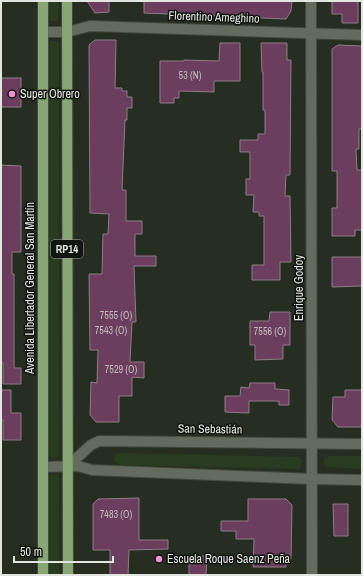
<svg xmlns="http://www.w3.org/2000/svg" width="363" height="576" font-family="'Archivo Narrow',sans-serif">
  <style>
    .green { fill: #2a3c1f }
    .building { fill: #6a3e5c; stroke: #8e7d88 }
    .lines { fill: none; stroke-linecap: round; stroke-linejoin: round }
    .street-casing { stroke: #41483e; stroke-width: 12 }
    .primary-casing { stroke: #41483e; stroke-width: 12 }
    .street { stroke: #626b5d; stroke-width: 10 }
    .primary { stroke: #86a674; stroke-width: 10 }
    .poi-dot { fill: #f391d5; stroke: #11150f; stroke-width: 1.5 }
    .labels { text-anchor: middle; stroke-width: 3; stroke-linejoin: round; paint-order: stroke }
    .number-label { font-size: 10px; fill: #c3bcbe }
    .shield { fill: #11150f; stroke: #a3a7a0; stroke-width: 1 }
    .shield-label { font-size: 11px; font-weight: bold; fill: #e1e6de }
    .street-label { font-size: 12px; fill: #e1e6de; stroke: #11150f }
    .poi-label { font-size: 12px; fill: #e1e6de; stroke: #11150f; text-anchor: start }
  </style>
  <rect width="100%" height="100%" fill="#262e21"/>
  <g class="green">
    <polygon points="49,1 59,1 58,19 55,21 51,21 49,19"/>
    <polygon points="51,41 55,41 59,43 59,455 54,459 49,456 49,45"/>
    <polygon points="118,453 298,457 302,460 300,469 119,465 114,462 115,454"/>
    <polygon points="330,456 362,456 362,469 326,467 324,465 325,458"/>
    <polygon points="54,474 59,476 59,575 49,575 49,476"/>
  </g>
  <g class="building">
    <polygon points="87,1 109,1 109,12 95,13"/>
    <polygon points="144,1 292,1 291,11 286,19 144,13"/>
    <polygon points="332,1 358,1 358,23 342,23 342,14 332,14"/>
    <polygon points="95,40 116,40 115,88 122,88 122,91 127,91 127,97 132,97 132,108 127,108 127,120 125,120 122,190 126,190 126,221 142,221 142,234 135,234 135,256 156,256 156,266 134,266 136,322 132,322 130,362 144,362 144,378 132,377 132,396 119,396 119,422 96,422 90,415 91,382 97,383 98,350 90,350 89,274 102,274 103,234 108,234 109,214 90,213 89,45"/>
    <polygon points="220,43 240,43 240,81 214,81 214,92 179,91 179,98 174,98 174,103 160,103 160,61 184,61 184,60 219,61"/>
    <polygon points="261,43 287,43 287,60 291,60 290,175 286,175 285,196 290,196 291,262 280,262 280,280 252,280 252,265 264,265 264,216 259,216 259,212 253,212 254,195 246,195 246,179 250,179 250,152 240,152 240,140 258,140 258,134 265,134 265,110 263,110 263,72 262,72"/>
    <polygon points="338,45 362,46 362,129 359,129 359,149 356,149 357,170 362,170 362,230 355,230 355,236 332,236 332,208 337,208 337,171 332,171 332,49"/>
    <rect x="1" y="78" width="20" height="29"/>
    <polygon points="1,165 21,166 21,252 12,252 12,274 14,274 14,368 21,368 21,384 3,384 3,363 1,363"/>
    <polygon points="332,257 362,257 362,286 332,287"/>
    <polygon points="270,312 290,312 290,345 283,345 283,359 255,360 255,345 250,345 250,321 269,321"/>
    <polygon points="250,383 275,383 275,389 289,390 289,405 279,405 279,401 249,401 249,413 225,412 225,396 240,396 241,387 249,388"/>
    <polygon points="1,390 11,390 11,413 21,413 21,440 3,440 3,420 1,420"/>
    <polygon points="345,390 362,390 362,427 338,427 332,420 333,397 345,397"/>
    <polygon points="139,498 139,540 168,540 168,549 129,550 128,575 110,575 110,550 93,550 93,504 98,499"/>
    <polygon points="248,499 286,499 292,505 291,559 286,559 286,567 253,567 254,539 236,539 236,531 221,531 221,521 248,521"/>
    <polygon points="333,504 348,504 348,536 334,536"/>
    <polygon points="189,556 207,556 206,575 189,575"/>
  </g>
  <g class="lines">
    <defs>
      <g id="street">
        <polyline points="311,1 312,575"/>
        <polyline points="43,32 67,32 90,26 362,35"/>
        <polyline points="43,467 78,466 92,470 312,479 362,480"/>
        <polyline points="67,467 91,445 99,441 362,444"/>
      </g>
      <g id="primary">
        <polyline points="43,1 43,575"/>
        <polyline points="67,1 68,575"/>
      </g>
    </defs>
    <use href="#street" class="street-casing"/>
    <use href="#primary" class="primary-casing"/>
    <use href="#street" class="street"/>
    <use href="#primary" class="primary"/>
  </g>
  <g class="poi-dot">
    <circle cx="12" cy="94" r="4"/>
    <circle cx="159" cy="559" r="4"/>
  </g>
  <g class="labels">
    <g class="number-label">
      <text x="190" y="79">53 (N)</text>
      <text x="116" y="319">7555 (O)</text>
      <text x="111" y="334">7543 (O)</text>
      <text x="270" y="335">7556 (O)</text>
      <text x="121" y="373">7529 (O)</text>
      <text x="116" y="518">7483 (O)</text>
    </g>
    <rect class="shield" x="51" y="240" width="32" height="18" rx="3"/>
    <g class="shield-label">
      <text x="67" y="253">RP14</text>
    </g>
    <g class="street-label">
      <text transform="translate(214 17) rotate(2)" y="4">Florentino Ameghino</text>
      <text transform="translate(30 288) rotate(-90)" y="4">Avenida Libertador General San Martín</text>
      <text transform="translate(299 288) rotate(-90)" y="4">Enrique Godoy</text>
      <text transform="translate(210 429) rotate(1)" y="4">San Sebastián</text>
    </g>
    <g class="poi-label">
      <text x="20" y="98">Super Obrero</text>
      <text x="167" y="563">Escuela Roque Saenz Peña</text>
    </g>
  </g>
  <rect width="363" height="576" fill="none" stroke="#e1e6de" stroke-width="4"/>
  <path d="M14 556v6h99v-6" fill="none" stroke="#e1e6de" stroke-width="2"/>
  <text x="20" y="556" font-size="12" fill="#e1e6de" stroke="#11150f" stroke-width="3" paint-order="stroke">50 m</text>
</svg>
